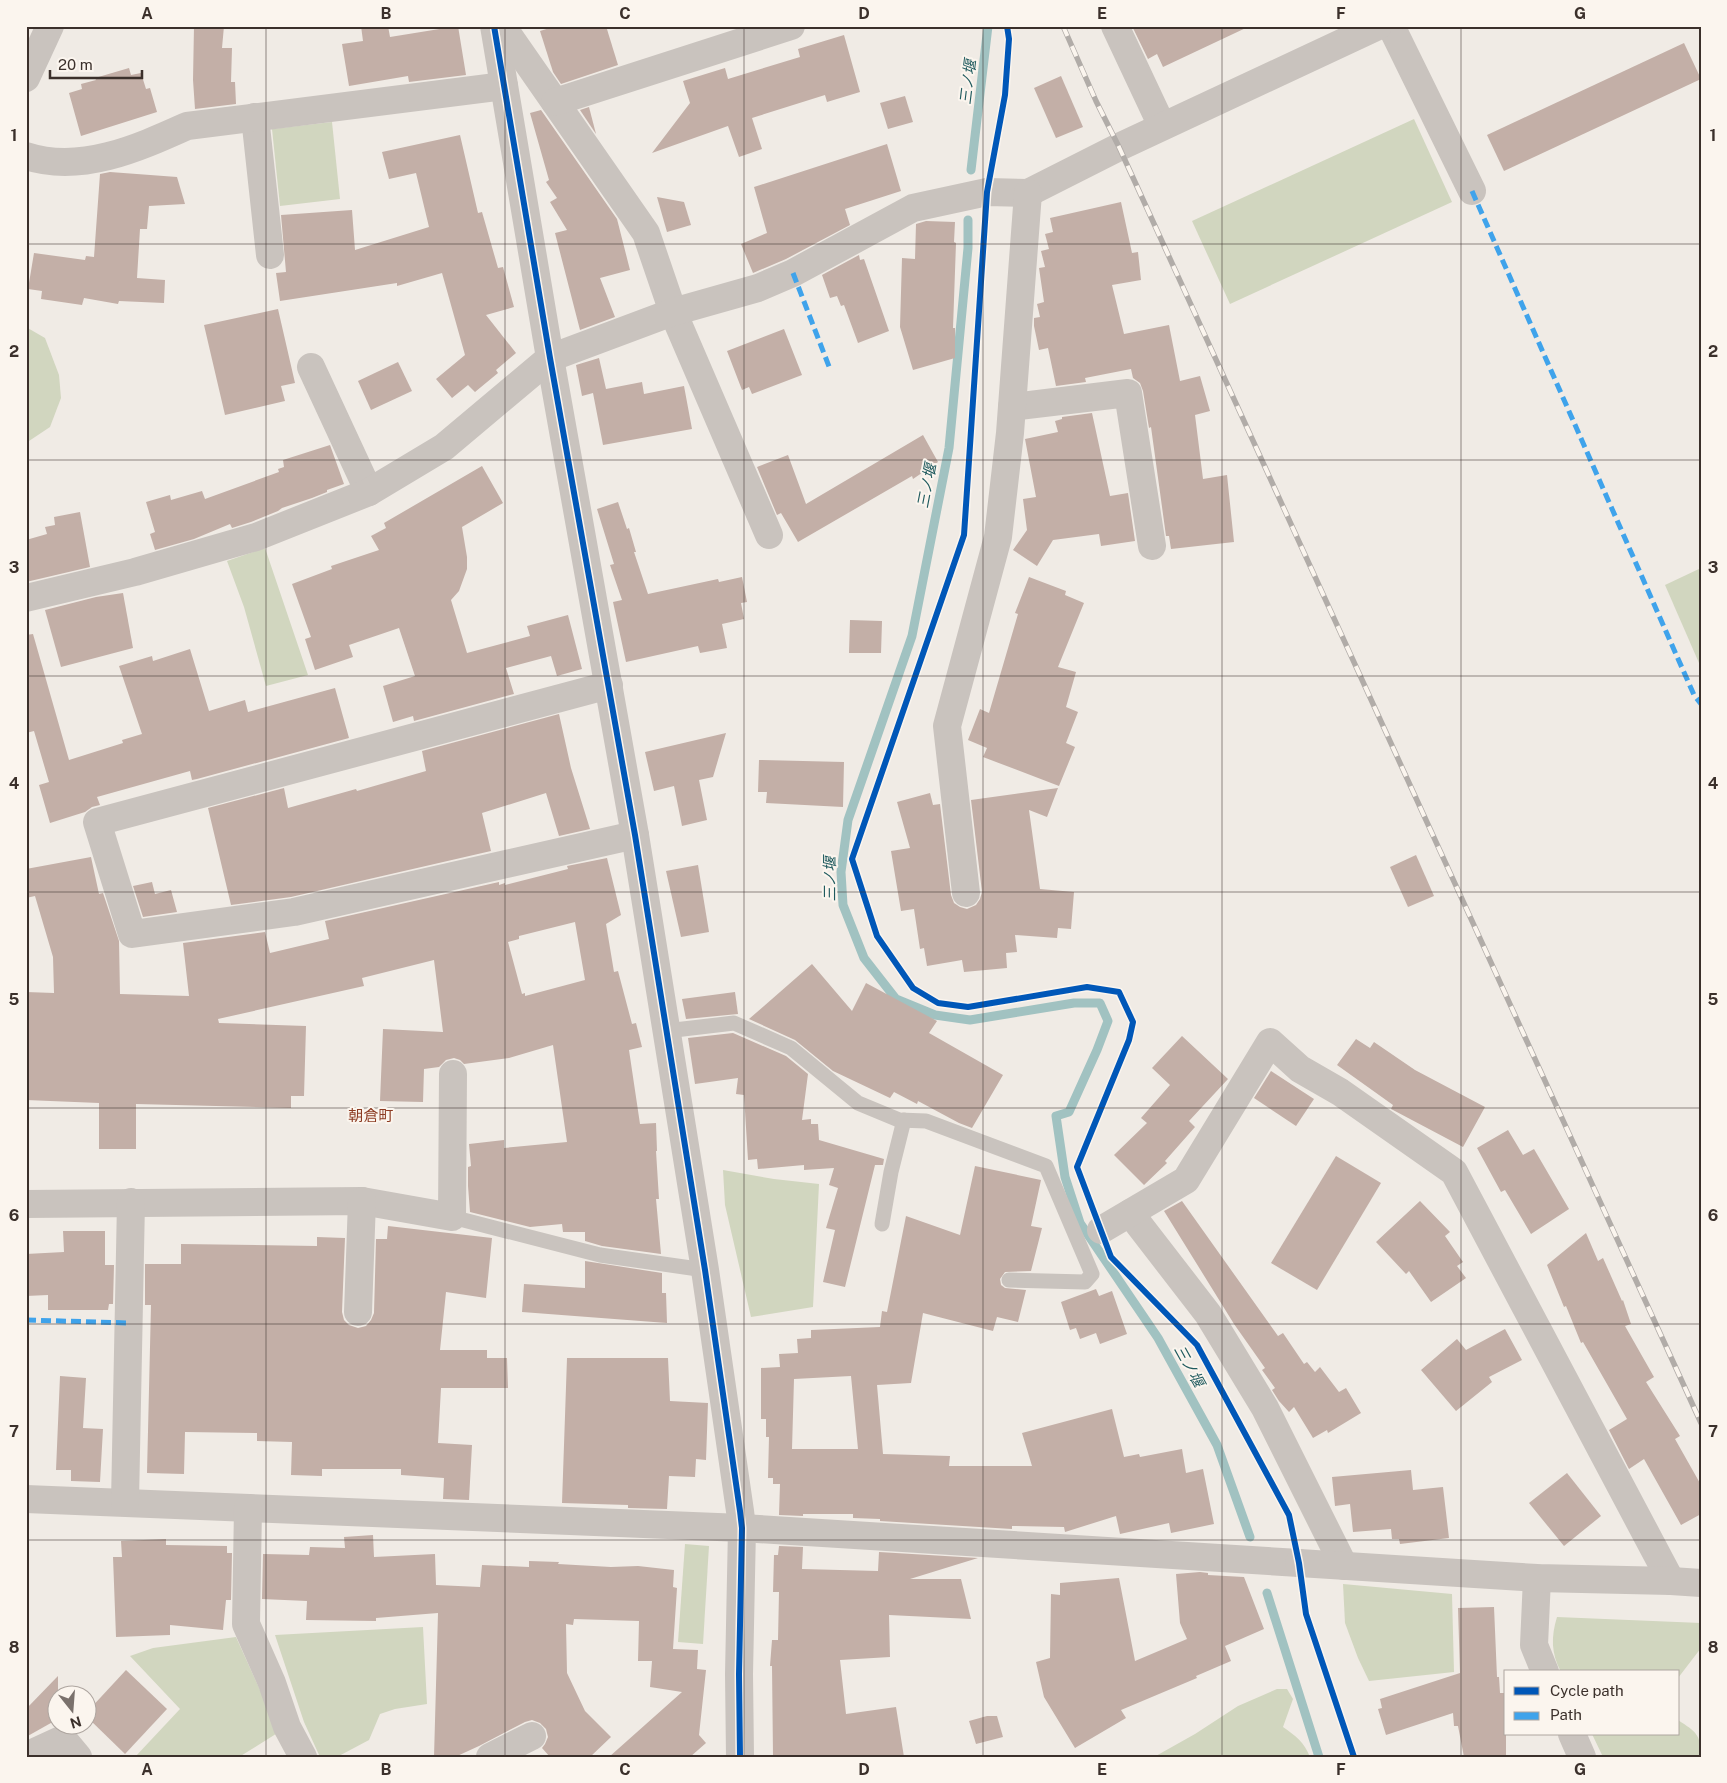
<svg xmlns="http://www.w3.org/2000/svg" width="1727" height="1783" font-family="'Public Sans','Noto Sans JP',sans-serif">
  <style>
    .green { fill: #d1d6bf }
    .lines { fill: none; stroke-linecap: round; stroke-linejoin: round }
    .stream { stroke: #a1c2c1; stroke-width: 9 }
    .building { fill: #c3afa7; fill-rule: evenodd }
    .service { stroke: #c9c3be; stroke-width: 15 }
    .minor { stroke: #c9c3be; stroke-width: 28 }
    .tertiary { stroke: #c9c3be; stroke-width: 28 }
    .rail-casing { stroke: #b1aca8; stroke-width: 5.5 }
    .rail { stroke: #fbf5ee; stroke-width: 4; stroke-dasharray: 11; stroke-linecap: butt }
    .quiet { stroke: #3fa3eb; stroke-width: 5; stroke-dasharray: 10 5; stroke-linecap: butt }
    .cycleway-casing { stroke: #fbf5ee; stroke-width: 9 }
    .cycleway { stroke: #0057b8; stroke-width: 6 }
    .grid { fill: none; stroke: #3b302b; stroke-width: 1; stroke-opacity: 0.55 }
    .labels { text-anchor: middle; stroke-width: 4; stroke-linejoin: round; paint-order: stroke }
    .water-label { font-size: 15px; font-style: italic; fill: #1f5a5e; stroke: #fbf5ee }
    .neighbourhood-label { font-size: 15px; fill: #8c3b22; stroke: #fbf5ee }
    .neatline { fill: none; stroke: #3b302b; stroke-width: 2 }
    .grid-label { font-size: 16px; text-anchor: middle; font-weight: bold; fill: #3b302b }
  </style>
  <rect width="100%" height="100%" fill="#f0ebe5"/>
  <g class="green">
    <polygon points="1414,119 1452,202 1230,304 1192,221"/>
    <polygon points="332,122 340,199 280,206 272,129"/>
    <polygon points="26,327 45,338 59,375 61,398 50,427 26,443"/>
    <polygon points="265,548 308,675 266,686 244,607 227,561"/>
    <polygon points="1701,568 1701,662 1699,663 1665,585"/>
    <polygon points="723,1170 774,1179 819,1184 813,1307 751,1317 725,1205"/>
    <polygon points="685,1544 709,1546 703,1644 678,1642"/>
    <polygon points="1343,1584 1452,1594 1454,1672 1369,1681 1358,1658 1345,1623"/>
    <path d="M1557,1617L1701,1623V1648L1678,1678V1672H1561C1551,1653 1551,1637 1557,1617Z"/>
    <polygon points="423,1627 427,1704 395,1709 380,1714 369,1740 337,1757 320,1757 304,1722 275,1635"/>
    <polygon points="236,1637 279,1732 239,1757 135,1757 180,1709 130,1656 153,1648"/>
    <path d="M1277,1689H1287L1293,1699L1283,1727C1296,1736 1304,1742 1310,1757H1154L1195,1734L1238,1706Z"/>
    <path d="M1678,1720C1696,1732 1701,1734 1701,1757H1603L1592,1734H1678Z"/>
  </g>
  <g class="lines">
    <g class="stream">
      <polyline points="971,170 988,26"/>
      <polyline points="968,220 968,248 949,448 912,636 848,820 841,872 843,905 864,958 896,999 935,1015 970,1020 1074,1003 1100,1003 1108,1021 1097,1050 1069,1112 1056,1116 1065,1177 1080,1223 1158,1338 1217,1445 1250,1537"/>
      <polyline points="1267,1593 1319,1757"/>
    </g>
  </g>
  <g class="building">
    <polygon points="194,26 224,26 222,48 232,48 231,82 235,82 236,104 195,109 193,80"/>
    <polygon points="361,26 388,26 390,37 458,26 466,75 409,82 408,76 349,86 342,44 363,41"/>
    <polygon points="556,26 606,26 618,65 561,84 553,72 540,31"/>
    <polygon points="1132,26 1250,26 1163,67 1157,54 1148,59"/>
    <polygon points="844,35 860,92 827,102 825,95 752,118 762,149 739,157 728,126 652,153 690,103 683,81 725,68 728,79 800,57 798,49"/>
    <polygon points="1684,43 1701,79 1504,171 1487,135"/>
    <polygon points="129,68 131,75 141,73 146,89 150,88 157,112 81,136 69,93 82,89 81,84 96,80 95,78"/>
    <polygon points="1061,76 1083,127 1056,138 1034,88"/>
    <polygon points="905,96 913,122 888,129 880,103"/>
    <polygon points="589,107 596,134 580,110"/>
    <polygon points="541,110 617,219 630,270 600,278 615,317 580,330 555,233 567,230 550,202 557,198 546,182 549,180 530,113"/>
    <polygon points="460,135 478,213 482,212 498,268 503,267 514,307 486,315 516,353 496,370 498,373 475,392 468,385 452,398 436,379 465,355 442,273 397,286 397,283 280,301 276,273 286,272 281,215 352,210 355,250 429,227 416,173 389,179 382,152"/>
    <polygon points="887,144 901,191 845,209 850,225 786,259 753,273 741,244 767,233 754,187"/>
    <polygon points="110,172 177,177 185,204 149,206 147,229 140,229 137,278 165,280 164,303 119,301 118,304 84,298 82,305 41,299 42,291 28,289 34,253 85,260 86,256 94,257 100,174"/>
    <polygon points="657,197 684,202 691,225 667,232"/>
    <polygon points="1121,202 1132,253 1138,252 1141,280 1112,285 1124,334 1169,325 1180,381 1200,376 1210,411 1195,415 1203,479 1227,475 1234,542 1171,549 1169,536 1166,536 1151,427 1149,428 1143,391 1140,383 1133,378 1131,369 1085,378 1086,382 1056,386 1048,348 1039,350 1034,326 1034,318 1040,317 1037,304 1044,302 1039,268 1045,267 1041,251 1049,249 1045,234 1053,232 1050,218"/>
    <polygon points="926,221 955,222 954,242 956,243 953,328 955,328 955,358 913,370 900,327 902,258 915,259 916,224"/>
    <polygon points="859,255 860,260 864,259 889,331 858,343 844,305 841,306 837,296 830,298 822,275"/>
    <polygon points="278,309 295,383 281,386 285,401 225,415 204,325"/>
    <polygon points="784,329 802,375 752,394 749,387 742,390 727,351"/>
    <polygon points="599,358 606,389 642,382 644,394 684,386 692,429 603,445 593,393 582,396 576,365"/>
    <polygon points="398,362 412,391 371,410 358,381"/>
    <polygon points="1092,413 1110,496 1128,493 1135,541 1101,546 1099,534 1053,540 1037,566 1013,550 1027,530 1023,499 1036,497 1025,439 1058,432 1055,421 1062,419 1062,417"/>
    <polygon points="923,435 938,462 913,479 912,476 798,542 781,513 777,515 757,467 788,455 806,504"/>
    <polygon points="330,445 344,484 327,490 327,492 312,498 282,508 278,511 251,522 232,528 230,524 194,539 155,550 150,534 155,532 146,502 170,495 171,500 202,491 205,499 279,472 278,469 284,467 283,460"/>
    <polygon points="482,466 503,503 462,527 467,557 467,569 459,591 451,600 467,653 530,636 527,626 568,615 582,669 557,676 551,656 506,668 514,694 414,721 413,716 393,722 383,686 415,676 399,628 349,645 353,657 315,670 305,639 311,637 292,584 332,569 331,566 379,550 371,536 386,528 384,523"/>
    <polygon points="618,502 627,529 629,528 636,552 634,552 648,594 718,579 719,582 742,577 747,602 741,603 744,619 722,624 727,648 700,653 698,646 626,662 613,602 622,600 610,565 614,564 597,509"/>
    <polygon points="80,512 90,567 26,582 26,540 47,534 45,527 55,525 54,517"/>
    <polygon points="1029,577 1066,591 1065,595 1084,603 1058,667 1076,672 1066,707 1078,712 1066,743 1075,747 1059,786 983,757 987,748 968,740 980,709 989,713 1018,614 1015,613"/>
    <polygon points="123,593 133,648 61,667 45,610 96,597"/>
    <polygon points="850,620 882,621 881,653 849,653"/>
    <polygon points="33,634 69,760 123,743 122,740 142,734 119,666 152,656 153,661 190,649 209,711 245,700 248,712 335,688 349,738 197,779 192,780 190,771 97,797 100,805 92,807 85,812 50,823 39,785 49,782 34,731 26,733 26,635"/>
    <polygon points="559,714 571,768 590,829 559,836 546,793 482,813 491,851 291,897 231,905 208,808 284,788 288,808 356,789 357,791 426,771 422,751"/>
    <polygon points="726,733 713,777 699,780 707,820 682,826 674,786 654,791 645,752"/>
    <polygon points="759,760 844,762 843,807 766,803 767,792 758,792"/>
    <polygon points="1058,788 1047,817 1029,810 1040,889 1074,892 1071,929 1058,928 1057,938 1015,935 1017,952 1006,953 1007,968 964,972 962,960 927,966 924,948 920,949 914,909 901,911 891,851 910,848 897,802 930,793 933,805 940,804 951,895 954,903 960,907 967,909 976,905 980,899 982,892 971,800"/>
    <polygon points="1416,855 1434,896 1408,907 1390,867"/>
    <path d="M91,857L99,894L103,893L119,941L120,994L189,996L183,943L265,932L270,953L329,939L325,921L499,882V885L505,883V885L568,869L567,866L607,858L621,915L606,924L614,972L618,971L632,1024L636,1023L642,1047L629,1050L640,1124L656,1123L657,1151H656L659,1199H656L661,1254L602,1246L585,1241V1232H563L562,1224L530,1227L470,1212L468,1186V1167L471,1166L469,1144L504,1140V1148L567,1142L553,1045L509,1058L464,1064L460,1060L454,1058L446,1060L439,1067L424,1069L423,1102L380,1101L383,1029L443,1032L434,960L362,978L364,986L218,1019L219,1023L306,1026L304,1096H291V1108L136,1104V1149H99V1103L26,1100V992L54,993L53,957L35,896L26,898V869ZM575,922L585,980L525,996V993L522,994L508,942L519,939V936Z"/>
    <polygon points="698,865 709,932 681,937 666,871"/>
    <polygon points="152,882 155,894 171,890 177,912 143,917 133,886"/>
    <polygon points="812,964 852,1011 866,983 937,1021 929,1033 1003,1075 972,1128 959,1123 918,1101 917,1104 894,1092 890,1098 833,1071 795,1040 749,1019"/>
    <polygon points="735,992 738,1014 686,1019 682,999"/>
    <polygon points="733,1033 786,1056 808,1074 802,1120 811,1119 811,1124 818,1124 819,1140 884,1159 883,1165 875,1165 845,1287 823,1282 835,1230 826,1228 838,1188 829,1185 834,1168 804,1170 804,1165 758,1169 757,1159 748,1160 744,1095 736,1094 738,1078 695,1084 688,1038"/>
    <polygon points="1182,1036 1228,1079 1189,1121 1195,1127 1165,1161 1167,1163 1144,1185 1114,1155 1147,1123 1141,1118 1170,1085 1152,1068"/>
    <polygon points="1356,1039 1370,1048 1374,1042 1415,1070 1485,1107 1463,1147 1393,1110 1391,1109 1393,1105 1337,1065"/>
    <polygon points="1271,1071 1314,1099 1296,1126 1254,1098"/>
    <polygon points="1508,1130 1523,1155 1534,1149 1569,1209 1531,1234 1505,1190 1501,1192 1477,1148"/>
    <polygon points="1336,1156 1381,1183 1317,1290 1271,1263"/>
    <path d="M975,1166L1041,1180L1031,1226L1042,1228L1031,1271L1005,1272L1000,1279L1001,1285L1005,1288L1026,1290L1018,1322L997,1317L993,1331L923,1313L911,1383L877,1385L883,1454L950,1456L949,1466H1032L1022,1433L1112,1409L1124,1457L1139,1454L1140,1457L1182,1449L1186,1473L1203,1469L1214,1524L1171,1533L1169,1523L1120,1534L1116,1516L1065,1532L1064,1527L1012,1526V1529L880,1521V1519L853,1518V1514H803V1516L779,1515L780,1484H773V1478H768L769,1437H766V1419H761V1368L780,1367L779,1354L798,1353L797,1339L811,1338V1330L880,1327L882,1311L887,1312L906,1216L960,1235ZM851,1376L858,1449H792L794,1379Z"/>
    <polygon points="1182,1201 1278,1336 1283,1333 1304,1364 1307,1362 1315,1372 1320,1367 1339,1392 1346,1388 1361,1413 1328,1433 1327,1430 1313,1438 1294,1407 1289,1412 1279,1401 1272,1390 1275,1388 1262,1370 1265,1368 1234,1324 1164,1211"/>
    <polygon points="1420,1201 1450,1232 1445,1236 1463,1262 1457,1266 1466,1278 1431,1302 1409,1271 1406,1274 1376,1242"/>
    <polygon points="388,1226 492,1238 486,1298 446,1292 440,1350 487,1350 487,1358 507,1358 508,1388 441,1388 438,1443 472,1445 469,1500 443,1499 444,1478 401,1475 401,1469 322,1469 322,1476 291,1475 292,1442 257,1441 257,1433 185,1432 184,1474 147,1473 151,1305 145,1305 145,1264 181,1264 181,1244 317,1246 317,1237 345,1238 342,1312 344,1320 349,1325 358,1328 366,1326 371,1320 374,1313 376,1239 387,1239"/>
    <polygon points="63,1231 105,1231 105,1265 114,1265 113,1304 109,1304 108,1310 48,1310 48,1295 26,1296 26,1254 64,1252"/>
    <polygon points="1586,1233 1598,1261 1603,1258 1622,1301 1623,1300 1631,1324 1625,1326 1654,1377 1646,1382 1680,1436 1675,1439 1701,1485 1701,1514 1681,1525 1644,1459 1629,1469 1609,1430 1627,1419 1583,1342 1581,1343 1566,1306 1564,1307 1547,1265"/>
    <polygon points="585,1261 662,1273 662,1293 666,1293 667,1323 522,1312 524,1284 585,1288"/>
    <polygon points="1096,1289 1099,1296 1112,1291 1127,1334 1100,1344 1096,1333 1080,1339 1076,1328 1070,1330 1061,1302"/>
    <polygon points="1505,1329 1522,1360 1489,1377 1492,1382 1456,1411 1421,1370 1457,1339 1466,1350"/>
    <polygon points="567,1358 668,1358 670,1401 708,1403 706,1460 696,1459 695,1477 669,1476 667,1509 628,1508 628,1505 562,1503"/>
    <polygon points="60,1376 86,1378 83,1428 103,1429 100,1482 71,1481 71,1470 56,1470"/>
    <polygon points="1411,1470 1413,1490 1443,1487 1449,1538 1400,1544 1399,1539 1392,1539 1391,1529 1353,1532 1350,1504 1335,1506 1332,1477"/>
    <polygon points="1567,1473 1601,1516 1564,1546 1529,1503"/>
    <polygon points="373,1535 374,1557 435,1554 436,1585 480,1587 482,1565 529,1567 529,1561 559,1562 558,1564 611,1567 638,1566 674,1570 673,1587 677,1588 673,1649 698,1650 697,1669 706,1670 699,1735 706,1743 690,1757 609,1757 682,1692 650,1687 652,1661 638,1661 639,1621 574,1619 573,1625 566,1624 567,1673 585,1711 611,1737 590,1757 550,1757 542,1748 545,1744 548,1737 546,1729 540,1723 532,1720 525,1722 479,1746 455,1757 434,1757 438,1613 376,1618 376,1621 306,1620 307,1601 262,1599 263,1554 309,1555 310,1547 345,1548 344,1537"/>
    <polygon points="166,1539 166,1545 227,1546 227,1553 232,1553 231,1600 226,1600 223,1630 170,1625 170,1635 116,1637 113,1557 122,1557 121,1541"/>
    <polygon points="779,1546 803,1547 802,1569 878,1571 879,1552 978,1558 910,1579 961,1579 971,1619 889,1615 890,1657 840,1660 846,1714 896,1707 904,1757 773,1756 772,1666 770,1666 772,1640 778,1640 779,1592 773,1592 774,1555 778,1555"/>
    <polygon points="1200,1572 1208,1573 1208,1575 1244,1577 1264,1629 1225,1646 1231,1661 1196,1676 1197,1678 1121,1710 1126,1718 1075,1748 1044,1697 1036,1662 1050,1658 1051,1594 1060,1595 1060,1583 1119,1578 1135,1661 1187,1639 1180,1623 1176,1574"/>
    <polygon points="1494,1607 1497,1677 1499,1677 1500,1693 1506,1693 1506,1757 1464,1757 1458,1726 1454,1726 1453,1713 1386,1735 1378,1709 1382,1708 1380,1699 1460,1673 1458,1608"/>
    <polygon points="126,1670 167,1709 125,1754 88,1718 88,1711"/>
    <polygon points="58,1676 58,1719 26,1737 26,1709"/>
    <polygon points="987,1716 997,1716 1003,1737 976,1744 969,1721"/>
  </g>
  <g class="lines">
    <g class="service">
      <polyline points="666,1031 734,1023 791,1048 858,1103 899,1120 926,1121 1046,1166 1092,1274 1085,1282 1009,1280"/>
      <polyline points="452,1217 600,1255 705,1270"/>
      <polyline points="882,1224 891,1172 904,1120"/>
    </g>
    <g class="minor">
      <polyline points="494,26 550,358 635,835 705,1270 740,1511 742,1528 739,1674 740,1757"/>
      <polyline points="502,26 646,233 673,312 769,535"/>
      <polyline points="1115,26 1162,126"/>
      <polyline points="1391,26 1472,191"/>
      <polyline points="26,78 50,26"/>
      <polyline points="555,102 791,26"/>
      <polyline points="255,117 270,255"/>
      <path d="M26,156C81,174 138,148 187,126L504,86"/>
      <polyline points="311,367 369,492"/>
      <polyline points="1012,407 1128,393 1152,546"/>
      <polyline points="26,598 135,572 256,537 369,492 444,447 550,358 673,312 758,288 793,273 913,208 987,192 1028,193 1119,147 1378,26"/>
      <polyline points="609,685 97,822 132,934 294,912 635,835"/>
      <polyline points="966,893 947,726 998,537 1010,433 1028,193"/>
      <polyline points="26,1204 362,1201 452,1217 453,1074"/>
      <polyline points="1130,1213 1208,1314 1265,1408 1344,1566"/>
      <polyline points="1101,1230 1186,1180 1270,1042 1300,1069 1340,1092 1454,1172 1671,1581"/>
      <polyline points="358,1312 362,1201"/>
      <polyline points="26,1499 742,1528 1299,1563"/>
      <polyline points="125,1502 131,1202"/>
      <polyline points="248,1508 246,1624 272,1683 287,1727 303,1757"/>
      <polyline points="1537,1578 1534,1645 1545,1672"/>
      <polyline points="1572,1734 1582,1757"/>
      <polyline points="26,1756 63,1739 78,1757"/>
      <polyline points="490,1757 532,1736"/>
    </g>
    <polyline class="tertiary" points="1299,1563 1537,1578 1671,1581 1701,1583"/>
    <defs>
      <polyline id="rail" points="1063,26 1096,101 1119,147 1701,1423"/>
    </defs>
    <use href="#rail" class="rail-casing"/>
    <use href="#rail" class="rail"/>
    <g class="quiet">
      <polyline points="1472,191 1694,695 1701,704"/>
      <polyline points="793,273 830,369"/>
      <polyline points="26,1320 129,1323"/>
    </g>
    <defs>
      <g id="cycleway">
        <polyline points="494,26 550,358 635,835 705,1270 740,1511 742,1528 739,1674 740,1757"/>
        <polyline points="1007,26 1009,39 1005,95 987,192 964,535 852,859 877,936 913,988 938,1003 968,1007 1087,987 1119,992 1133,1022 1129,1040 1077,1167 1111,1257 1197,1345 1289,1515 1299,1563 1306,1614 1354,1757"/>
      </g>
    </defs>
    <use href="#cycleway" class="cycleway-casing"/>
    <use href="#cycleway" class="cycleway"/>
  </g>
  <path class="grid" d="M266,26V1757M505,26V1757M744,26V1757M983,26V1757M1222,26V1757M1461,26V1757M26,244H1701M26,460H1701M26,676H1701M26,892H1701M26,1108H1701M26,1324H1701M26,1540H1701"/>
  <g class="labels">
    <g class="water-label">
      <text transform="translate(968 82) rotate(-83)" y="5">三ノ堰</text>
      <text transform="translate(927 486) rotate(-79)" y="5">三ノ堰</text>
      <text transform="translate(830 879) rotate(-90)" y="5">三ノ堰</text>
      <text transform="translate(1189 1366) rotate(61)" y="5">三ノ堰</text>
    </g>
    <g class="neighbourhood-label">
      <text x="371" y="1121">朝倉町</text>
    </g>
  </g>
  <rect width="1727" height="1783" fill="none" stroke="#fbf5ee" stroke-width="55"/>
  <rect x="1504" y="1670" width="175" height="65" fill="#fbf5ee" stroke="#aea6a0"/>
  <rect x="1514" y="1687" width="25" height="8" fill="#0057b8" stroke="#aea6a0"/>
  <text x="1550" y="1696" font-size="15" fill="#3b302b">Cycle path</text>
  <rect x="1514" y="1712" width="25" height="8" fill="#3fa3eb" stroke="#aea6a0"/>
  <text x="1550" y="1720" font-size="15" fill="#3b302b">Path</text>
  <g transform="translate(72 1710) rotate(163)"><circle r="24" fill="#fbf5ee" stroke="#aea6a0"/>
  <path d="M0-4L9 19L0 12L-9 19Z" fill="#7a716c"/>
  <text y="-8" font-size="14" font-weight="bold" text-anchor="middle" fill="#3b302b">N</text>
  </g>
  <path d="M50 70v8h92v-8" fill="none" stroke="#3b302b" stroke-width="2.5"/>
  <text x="58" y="70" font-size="15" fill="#3b302b" stroke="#fbf5ee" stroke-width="4" paint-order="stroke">20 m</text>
  <rect x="28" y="28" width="1672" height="1728" class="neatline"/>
  <g class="grid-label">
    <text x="147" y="19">A</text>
    <text x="386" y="19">B</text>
    <text x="625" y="19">C</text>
    <text x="864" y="19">D</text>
    <text x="1102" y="19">E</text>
    <text x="1341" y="19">F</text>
    <text x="1580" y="19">G</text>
    <text x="14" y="141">1</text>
    <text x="1713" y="141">1</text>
    <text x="14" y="357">2</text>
    <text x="1713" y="357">2</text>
    <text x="14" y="573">3</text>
    <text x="1713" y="573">3</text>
    <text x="14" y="789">4</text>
    <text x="1713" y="789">4</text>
    <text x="14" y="1005">5</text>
    <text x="1713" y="1005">5</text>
    <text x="14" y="1221">6</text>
    <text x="1713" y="1221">6</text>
    <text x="14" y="1437">7</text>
    <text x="1713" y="1437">7</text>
    <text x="14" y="1653">8</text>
    <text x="1713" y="1653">8</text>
    <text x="147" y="1775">A</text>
    <text x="386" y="1775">B</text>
    <text x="625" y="1775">C</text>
    <text x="864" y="1775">D</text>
    <text x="1102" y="1775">E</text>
    <text x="1341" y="1775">F</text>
    <text x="1580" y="1775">G</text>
  </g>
</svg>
